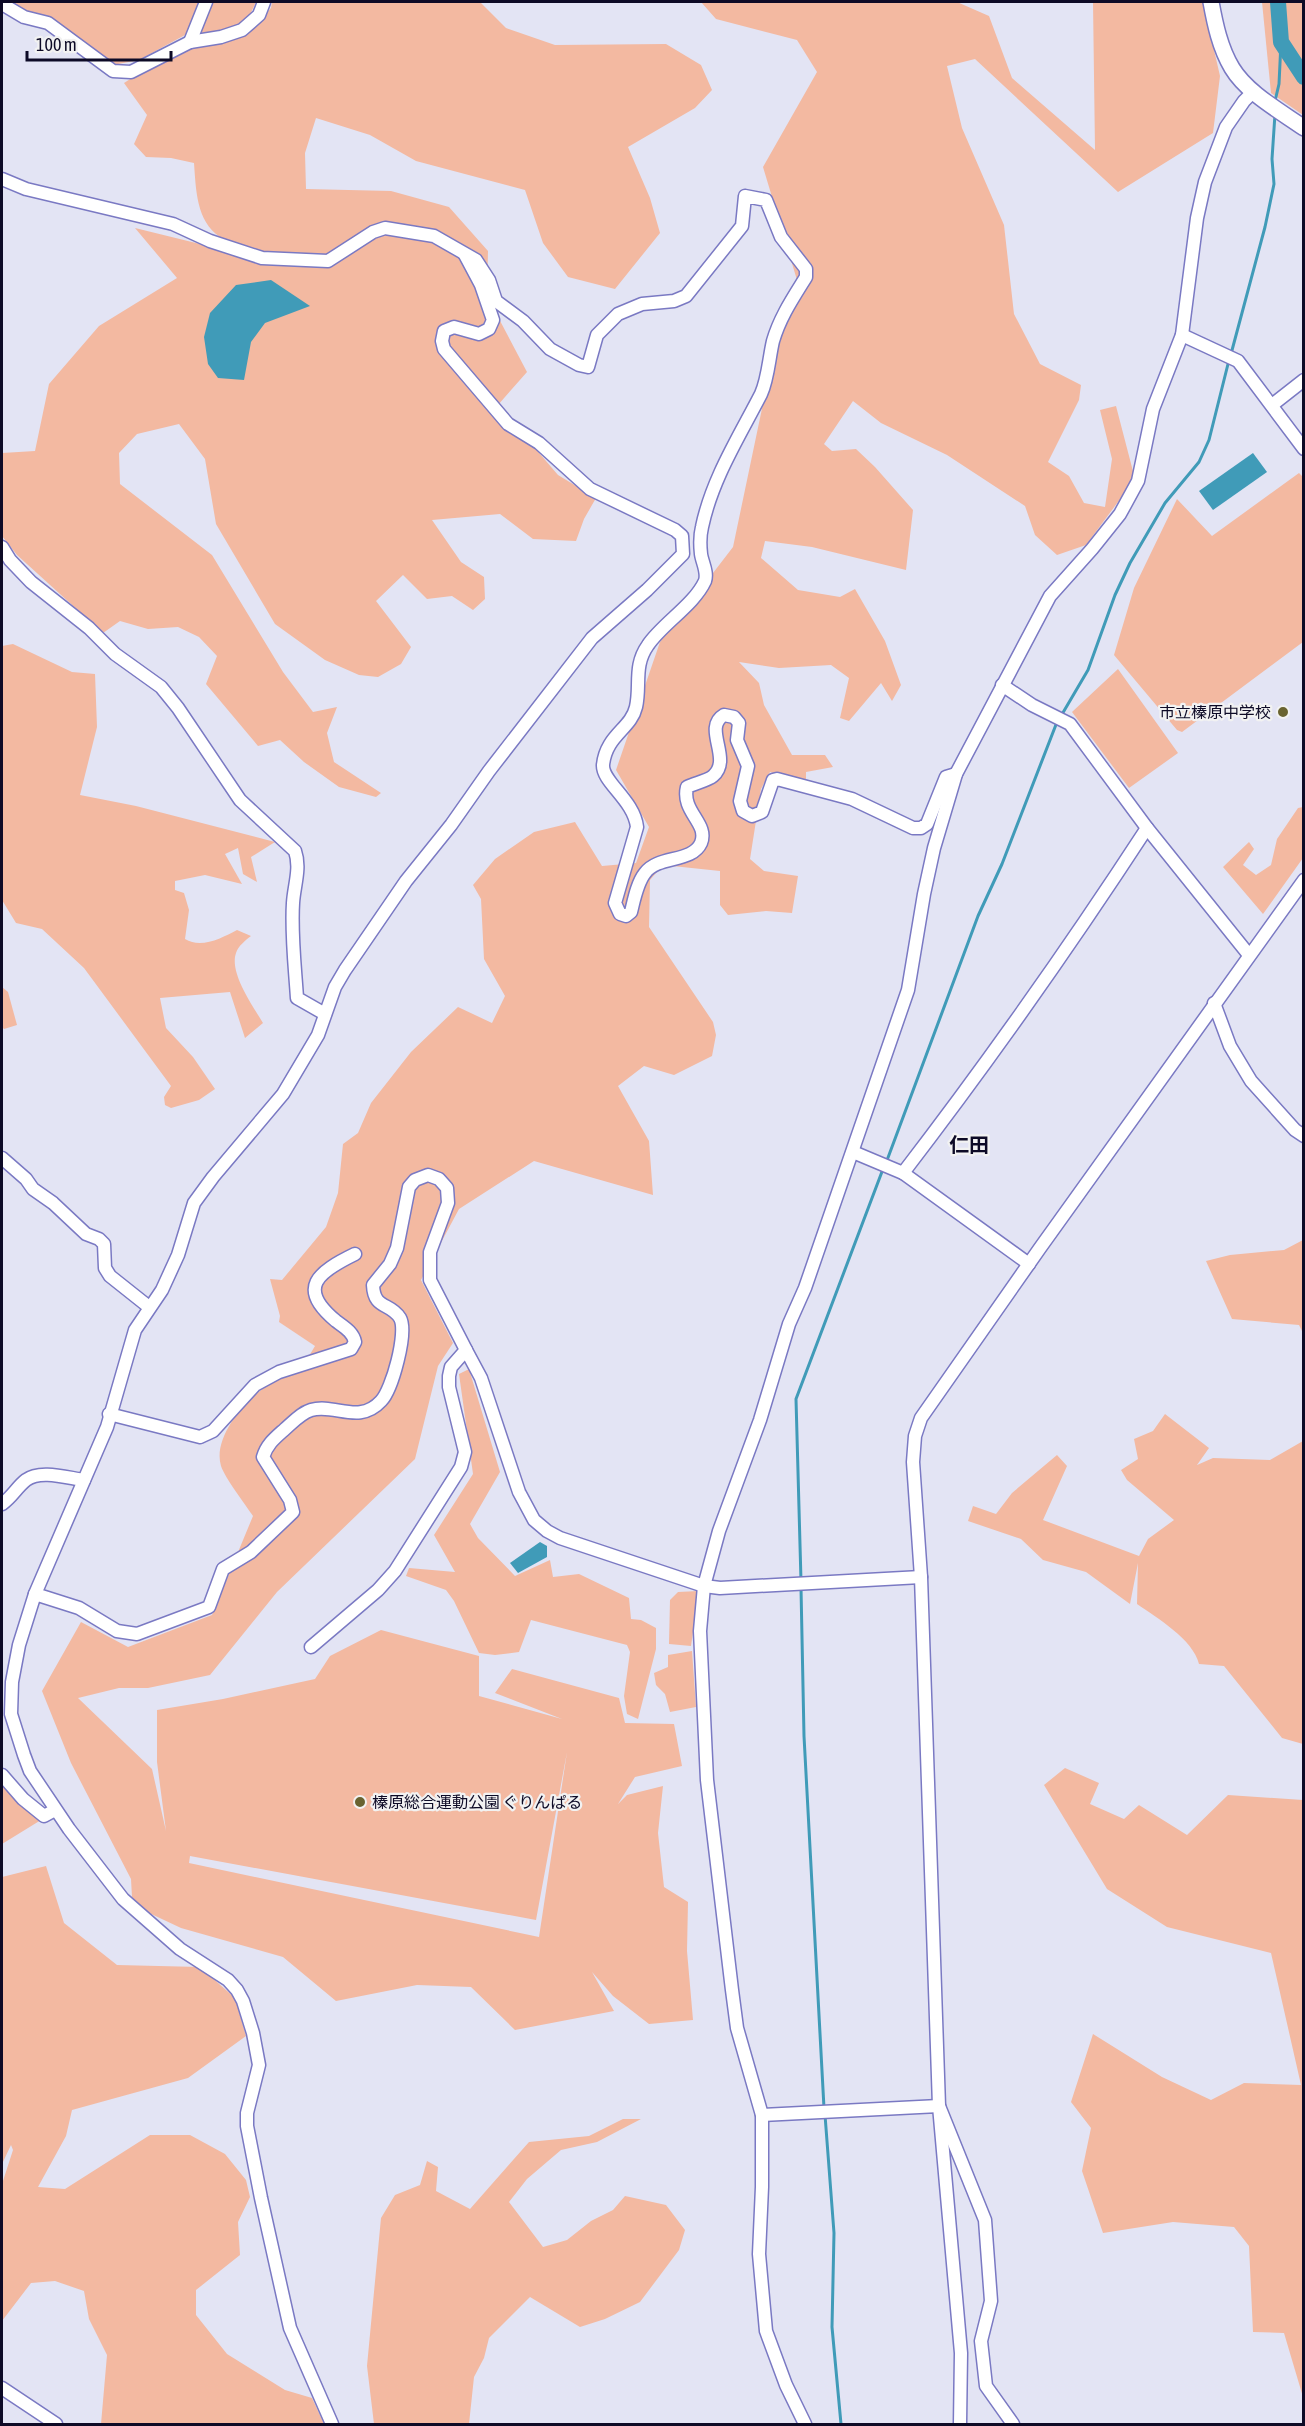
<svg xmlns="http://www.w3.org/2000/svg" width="1305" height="2426" font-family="'Asap Condensed','Noto Sans JP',sans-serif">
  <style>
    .green { fill: #f3b9a1; fill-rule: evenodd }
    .water { fill: #409bb8 }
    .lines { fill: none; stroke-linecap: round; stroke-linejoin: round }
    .stream { stroke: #409bb8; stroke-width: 3 }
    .river { stroke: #409bb8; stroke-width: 16 }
    .minor-casing { stroke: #7a79c3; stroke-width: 15 }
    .major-casing { stroke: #7a79c3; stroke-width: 18 }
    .minor { stroke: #fff; stroke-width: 12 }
    .major { stroke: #fff; stroke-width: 15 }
    .poi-dot { fill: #696330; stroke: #f2f2f2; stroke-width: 2 }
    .labels { text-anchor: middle; stroke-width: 4.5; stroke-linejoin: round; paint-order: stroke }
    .poi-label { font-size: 16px; fill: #0d0a26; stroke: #f2f2f2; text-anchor: end }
    .quarter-label { font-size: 20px; font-weight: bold; fill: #0d0a26; stroke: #f2f2f2 }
  </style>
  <rect width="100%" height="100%" fill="#e3e4f4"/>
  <g class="green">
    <polygon points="5,2 256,2 245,25 197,38 185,35 139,60 113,65 85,47 69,31 40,14 21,11"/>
    <path d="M272,2H480L506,28L555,45L666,44L701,65L712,90L695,108L628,147L650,198L660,233L615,289L568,277L543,243L525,190L416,161L370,135L316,118L305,153L306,189L391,191L449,207L488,251L487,296L527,372L498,405L558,475L596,498L584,519L576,541L533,539L500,514L432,520L461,562L484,577L485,599L473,610L452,596L427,599L403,575L376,601L411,647L401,664L378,677L359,675L325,660L275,624L216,524L205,459L179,424L137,434L119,453L120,484L212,555L283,672L313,712L337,707L327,733L334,762L381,793L376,797L339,787L304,762L280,740L258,746L206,684L217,656L199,637L178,627L148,629L120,621L103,633L17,555L2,536V453L35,451L49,384L99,326L177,278L135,228L196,243L257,262L260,254C248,248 232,244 220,237C196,221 196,189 194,163L171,158L146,157L134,144L147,115L124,83L174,51L248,34L271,8Z"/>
    <path d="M701,2H957L989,16L1012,78L1095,150L1093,2H1203L1220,76L1213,133L1118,192L975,59L947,66L962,128L1004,225L1014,314L1040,364L1081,385L1079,400L1048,462L1069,476L1084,503L1105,507L1112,459L1100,410L1116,406L1135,479L1086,545L1057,555L1035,535L1025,506L947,455L881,423L853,401L824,444L832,451L856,449L875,467L913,510L906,570L812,547L765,541L761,558L798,590L840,597L855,589L885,641L901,685L892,701L881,683L849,721L840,718L849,678L831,665L779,668L739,662L759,683L764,705L792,755H825L833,767L806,772V782L770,772L761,789L750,859L764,871L798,876L792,913L766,911L728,915L720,905V871L663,865L650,880L649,927L713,1022L716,1035L712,1056L674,1075L644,1066L618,1086L649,1141L653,1195L534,1161L459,1209L421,1280L453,1343L438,1366L415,1459L277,1592L210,1675L148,1688H119L78,1698L152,1769L166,1831L157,1762V1710L223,1699L315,1679L330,1656L381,1630L479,1656V1696L562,1719L495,1693L512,1669L619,1698L625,1723L674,1724L682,1766L635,1777L618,1804L627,1795L663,1786L658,1833L664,1887L688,1902L687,1951L693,2020L649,2024L613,1996L592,1972L614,2011L515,2030L471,1987L417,1985L336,2001L283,1957L181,1928L147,1912L132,1897L131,1879L71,1763L42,1691L81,1622L128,1647L212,1615L253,1516C245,1504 225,1478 221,1466C212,1436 248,1397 271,1383C280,1378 290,1375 300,1371L315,1346L279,1322L280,1316L270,1279L282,1280L326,1227L338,1193L343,1144L358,1133L371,1103L411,1052L458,1007L492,1023L505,996L484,959L481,899L473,885L495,859L534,832L575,822L602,866L636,863L649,827L616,770L660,642L733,547L768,380L797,280L763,167L817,72L797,40L716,19ZM567,1752L539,1937L189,1863L190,1856L536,1920Z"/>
    <polygon points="1262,2 1303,2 1303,115 1271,93"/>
    <polygon points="1299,473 1304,478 1303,642 1182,732 1177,730 1114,655 1134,588 1177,499 1212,536"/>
    <path d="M13,644L72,672L95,674L97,727L80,795L136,806L275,842L251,857L257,882L243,874L238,848L225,854L242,884L205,875L175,881V890L184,893L189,910L185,939C201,949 222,938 237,930L251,936C246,940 238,946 236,953C229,973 253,1006 263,1023L245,1038L230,992L160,998L166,1028L193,1057L215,1089L199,1100L171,1108L165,1105L164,1097L171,1086L84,968L42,929L16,923L2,900V646Z"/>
    <polygon points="1118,669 1178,753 1129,788 1072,712"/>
    <polygon points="1303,807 1303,858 1263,914 1223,867 1249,842 1254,849 1243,865 1256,875 1271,865 1277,839 1298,808"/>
    <polygon points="2,987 8,992 17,1025 4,1029 2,1027"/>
    <polygon points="1303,1240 1303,1333 1299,1325 1232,1319 1206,1261 1230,1255 1284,1250"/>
    <polygon points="469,1369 500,1472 470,1524 478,1538 515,1576 550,1560 553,1577 579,1574 629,1598 631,1619 641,1620 656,1628 656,1649 638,1719 627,1714 624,1696 630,1652 627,1645 531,1620 519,1652 495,1655 479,1653 454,1601 446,1590 406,1576 409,1568 455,1572 434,1535 473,1474 459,1374"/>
    <path d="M1165,1414L1209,1448L1197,1465L1213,1458L1270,1460L1303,1441V1744L1282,1738L1224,1666L1199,1664C1193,1639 1157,1618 1137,1604L1138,1563L1130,1604L1086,1572L1043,1560L1021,1539L968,1521L973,1506L996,1514L1012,1493L1057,1455L1067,1466L1043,1520L1139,1556L1148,1539L1174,1520L1127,1480L1121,1470L1138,1459L1134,1439L1153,1431Z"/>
    <polygon points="699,1591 691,1646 669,1644 670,1600 678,1592"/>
    <polygon points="692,1651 696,1707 670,1712 665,1694 656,1685 654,1673 668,1667 668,1655"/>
    <polygon points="1065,1768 1099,1783 1090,1804 1124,1819 1139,1805 1187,1835 1228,1795 1303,1800 1303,2397 1284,2333 1253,2332 1249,2246 1234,2227 1173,2222 1103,2233 1082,2171 1091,2128 1071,2102 1093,2034 1162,2077 1211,2100 1244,2083 1301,2085 1271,1953 1167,1927 1107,1889 1044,1785"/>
    <polygon points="2,1785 41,1820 2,1844"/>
    <polygon points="46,1866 64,1923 117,1965 200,1967 235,1998 246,2036 188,2078 72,2110 66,2136 38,2187 65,2189 150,2135 190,2135 225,2154 246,2180 250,2197 238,2222 240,2255 196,2290 196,2315 227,2354 285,2390 312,2398 324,2424 101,2424 107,2355 89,2319 84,2291 55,2281 31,2283 2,2321 2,2184 13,2150 11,2145 2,2164 2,1877"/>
    <polygon points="623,2119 641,2119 597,2142 561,2150 527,2179 509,2202 543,2247 567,2240 591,2221 613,2210 625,2196 666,2205 685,2230 679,2250 640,2302 605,2319 580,2327 530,2297 489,2338 484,2358 474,2377 469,2424 374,2424 367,2366 381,2218 395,2195 420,2185 427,2161 438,2167 436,2191 470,2209 529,2142 589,2136"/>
  </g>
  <g class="water">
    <polygon points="271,280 310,306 265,323 251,342 244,380 218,378 208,364 204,337 210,313 236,285"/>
    <polygon points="1253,453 1267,472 1213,510 1199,491"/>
    <polygon points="540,1542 547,1546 547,1557 518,1573 510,1563"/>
  </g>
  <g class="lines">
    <g class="stream">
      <polyline points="1275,101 1279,84 1281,42"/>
      <polyline points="1231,354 1265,227 1274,184 1272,159 1275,114"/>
      <polyline points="1061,716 1088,670 1115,595 1130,563 1165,503 1199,462 1209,440 1229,360"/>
      <polyline points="886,1163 978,916 1002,864 1057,722"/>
      <polyline points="801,1581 796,1399 883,1169"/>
      <polyline points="801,1588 804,1736 824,2108"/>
      <polyline points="825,2115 834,2233 832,2327 841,2424"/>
    </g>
    <polyline class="river" points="1278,2 1281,42 1304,77"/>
    <defs>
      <g id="minor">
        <polyline points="2,4 24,17 48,23 113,71 131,72 190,42 221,37 242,30 259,15 264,2"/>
        <polyline points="190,42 206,2"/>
        <path d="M2,179L26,189L173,224L210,241L262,258L328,261L373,232L385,228L434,236L476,260L489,280L496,301L523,321L550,349L579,365L588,367L597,335L618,314L642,304L674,301L686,296L742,226L745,196L766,200L781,237L806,269V277C793,298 780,317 773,341C769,358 768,379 761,394C739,437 712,479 702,527C700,535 700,545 701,554C702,562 708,572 705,581C694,605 662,624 648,645C633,666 641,685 636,707C631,729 606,735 603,765C602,782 634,800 637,827L615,903L620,914L626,916L631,912C634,900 637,883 645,873C658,855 692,863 701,843C709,823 681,812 687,787C695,783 707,781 713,776C733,759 702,728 724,715L734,717L739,723L737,740L748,766L740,801L743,811L752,816L762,812L773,780L777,779L852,799L913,828H921L927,824L946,777L956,774"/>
        <polyline points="1182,335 1238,361 1304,449"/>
        <polyline points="1272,405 1304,380"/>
        <path d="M2,547L10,560L31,582L89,628L115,654L161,687L178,708L240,800L295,851C301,868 294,886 293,903C291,934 295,967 297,998L325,1014"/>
        <polyline points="1002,685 1032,705 1070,724 1147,828 1249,955"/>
        <polyline points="1214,1003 1230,1046 1251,1081 1295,1130 1304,1136"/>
        <polyline points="853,1152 903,1173 1029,1264"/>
        <polyline points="2,1158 26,1179 33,1189 53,1203 86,1234 99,1239 104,1244 105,1268 110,1276 149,1307"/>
        <path d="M903,1173C989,1061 1070,946 1147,828"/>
        <path d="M109,1414L200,1437L213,1431L255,1385L279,1372L351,1349L355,1342C353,1332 344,1327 336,1321C296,1288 318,1272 355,1254"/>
        <path d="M2,1504C12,1497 17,1487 26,1480C40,1469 68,1478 84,1480"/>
        <path d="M35,1594L79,1608L117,1631L137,1634L209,1607L223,1569L251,1552L293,1512L290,1500L263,1457C267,1444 275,1438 285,1429C293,1422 301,1413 311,1410C335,1403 359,1425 381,1401C392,1390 408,1332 400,1318C390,1302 374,1310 373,1285L390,1264L397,1248L409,1187L415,1180L428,1175L439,1179L447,1188L448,1203L430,1252V1280L466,1350"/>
        <polyline points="311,1647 378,1590 395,1571 461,1467 465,1452 449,1387 449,1376 451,1367 466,1350 481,1378 519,1492 534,1520 547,1531 560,1538 704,1586 720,1588 921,1577"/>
        <polyline points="2,1775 23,1799 44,1816 55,1810"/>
        <polyline points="762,2115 939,2106 985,2220 991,2301 981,2341 986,2386 1013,2424"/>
        <polyline points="2,2388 56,2424"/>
        <polyline points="332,2424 290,2328 261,2198 247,2126 247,2113 259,2065 253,2033 243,2001 237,1990 228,1980 180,1949 123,1899 69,1829 30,1771 24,1755 11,1714 12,1682 19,1645 35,1594 107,1427 135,1330 162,1290 178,1255 194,1203 213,1177 283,1094 318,1035 335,987 345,970 406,881 451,825 489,771 592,638 647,590 683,554 682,536 675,530 590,489 539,443 508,424 444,349 442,341 444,331 454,327 479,334 489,329 493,320 481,285 465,255"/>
        <polyline points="805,2424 786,2385 766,2331 759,2254 762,2187 762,2115 737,2028 732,1990 707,1780 700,1631 704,1586 719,1531 760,1420 789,1324 805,1288 908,990 924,894 934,848 956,774 1050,596 1092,549 1120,514 1138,481 1153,409 1182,335 1197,218 1205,182 1226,127 1244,101 1254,91"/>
        <polyline points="960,2424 961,2353 939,2106 921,1577 913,1462 915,1436 921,1418 1040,1248 1304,880"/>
      </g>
      <path id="major" d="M1211,2C1215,24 1220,48 1232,68C1247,93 1280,111 1304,128"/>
    </defs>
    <use href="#minor" class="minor-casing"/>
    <use href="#major" class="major-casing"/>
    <use href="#minor" class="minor"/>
    <use href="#major" class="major"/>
  </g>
  <g class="poi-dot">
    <circle cx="1283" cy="712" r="6"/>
    <circle cx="360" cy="1802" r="6"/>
  </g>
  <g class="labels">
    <g class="poi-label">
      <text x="1271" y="718">市立榛原中学校</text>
      <text x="372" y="1808" text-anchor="start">榛原総合運動公園 ぐりんぱる</text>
    </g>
    <g class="quarter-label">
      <text x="969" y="1152">仁田</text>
    </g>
  </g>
  <rect width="1305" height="2426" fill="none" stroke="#0d0a26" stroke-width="6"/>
  <path d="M27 51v9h144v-9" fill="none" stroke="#0d0a26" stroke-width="3"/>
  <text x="36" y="51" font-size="18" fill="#0d0a26" stroke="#f2f2f2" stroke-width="4.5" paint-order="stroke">100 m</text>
</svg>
